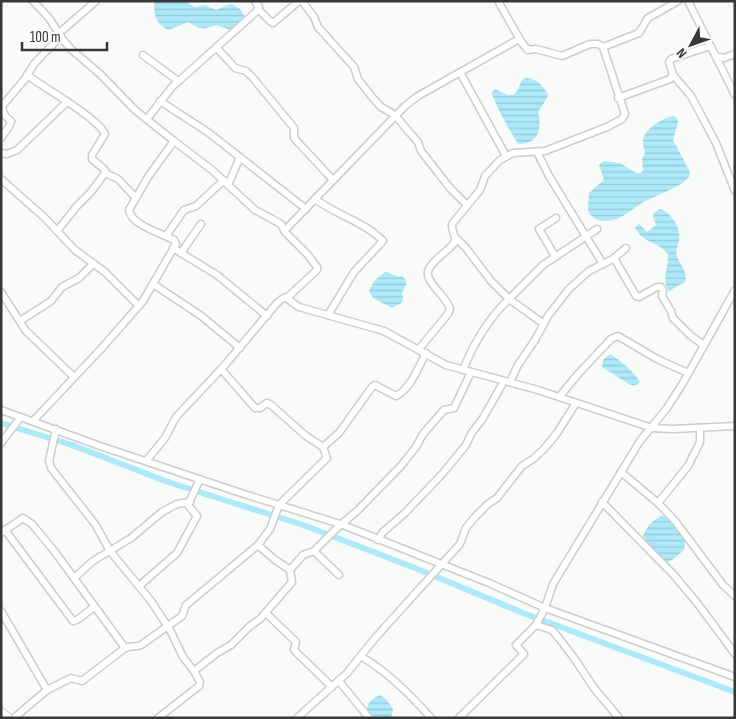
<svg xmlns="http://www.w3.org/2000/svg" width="736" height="719" font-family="'Sofia Sans Condensed',sans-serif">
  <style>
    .water { fill: url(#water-rules) }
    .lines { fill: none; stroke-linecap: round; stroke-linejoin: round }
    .canal { stroke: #ade9f9; stroke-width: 6 }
    .minor-casing { stroke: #cbcecb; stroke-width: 9 }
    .trunk-casing { stroke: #cbcecb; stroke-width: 12 }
    .minor { stroke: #fff; stroke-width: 6 }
    .trunk { stroke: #fff; stroke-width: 10 }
  </style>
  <defs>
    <pattern id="water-rules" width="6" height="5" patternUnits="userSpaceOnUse" patternTransform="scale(1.25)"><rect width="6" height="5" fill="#ade9f9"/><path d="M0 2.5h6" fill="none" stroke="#95c9d6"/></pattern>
  </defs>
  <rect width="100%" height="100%" fill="#f8fbf8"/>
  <g class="water">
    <path d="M155,1H185L194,7L205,5L216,10L231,4L240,9L246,18L233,31L216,25C202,30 201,30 188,22L169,30C157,26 152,13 155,1Z"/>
    <path d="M526,78C536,78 544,86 548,95L545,101L538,112C542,129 539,144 518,144C512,134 492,100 492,92L495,89L508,95H513L517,91L522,80Z"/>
    <path d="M673,116L677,118L678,122L673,140L690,172L689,177C677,190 659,193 644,202C630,210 617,225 598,220C595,219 591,216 589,213C587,207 589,199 589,193L604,180L599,165L604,161L620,163L636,173H641L643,170L642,159L645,152C644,148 642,144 643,140C645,128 663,118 673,116Z"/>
    <path d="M660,209C671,212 682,229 679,241C678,246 675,250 677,256C680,266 688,271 685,282L669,291C661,280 669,267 668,254C658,242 642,242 635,228L639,224L647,232L656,225L653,216L654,213Z"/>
    <path d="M385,272C391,272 396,278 402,276L406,280V285L402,292L403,301L400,304L392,308L373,298L369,291L374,281Z"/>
    <path d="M610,354C620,360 634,372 640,382C636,386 634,386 629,384L602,367L603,360Z"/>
    <path d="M661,516C673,517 679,530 686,538L684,550L672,560L667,562C657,557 647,546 643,536C646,527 653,520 661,516Z"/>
    <path d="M380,695L387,700L393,709L391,718H372L367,710C366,703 373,698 380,695Z"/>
  </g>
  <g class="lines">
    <polyline class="canal" points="1,423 72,445 168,482 303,525 410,566 523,613 735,692"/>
    <defs>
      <g id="minor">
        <path d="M33,1L49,18L63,40L72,50L100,74L135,110L174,141L148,177L129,210C131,225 161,233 174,240L176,244L143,301L101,349L33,421"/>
        <polyline points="302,1 314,17 318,27 354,67 358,79 372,97 381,107 395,115 409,132 418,142 421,151 450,188 467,205"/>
        <polyline points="688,1 735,95"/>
        <polyline points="258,9 270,21 273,23 299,1"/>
        <polyline points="216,47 235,68 246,71 253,78 294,128 294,138 332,179"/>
        <polyline points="603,47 639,33 648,18 678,1"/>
        <polyline points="143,55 178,81"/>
        <polyline points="716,56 724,58 735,54"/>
        <polyline points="461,74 506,156"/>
        <path d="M27,75C44,88 97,117 105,134L92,155V159L105,170V173L91,192L77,206L57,231"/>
        <polyline points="673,75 691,96 716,143 735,191"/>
        <polyline points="618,98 670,79 673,75 669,62 671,59 710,46"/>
        <polyline points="160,101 209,133 306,209"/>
        <polyline points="147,119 172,87 257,11 259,7 255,1"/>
        <path d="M1,138L10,125L11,121C6,118 1,111 3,105L25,79L34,64L58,39V34L96,1"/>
        <polyline points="537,152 549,176 603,264"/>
        <polyline points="1,153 7,154 17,150 67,102"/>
        <polyline points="105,173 118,179 136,198"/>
        <polyline points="1,179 45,218 75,250 105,272 139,306"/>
        <polyline points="228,185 240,157"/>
        <path d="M315,199C336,215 365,222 383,241L354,272L328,315"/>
        <polyline points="285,230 405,106 418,96 519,39"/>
        <polyline points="166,236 184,210 196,206 224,180"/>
        <path d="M456,238L466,248L491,281L509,299C489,318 473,345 463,370"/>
        <polyline points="173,248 217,275 267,316"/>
        <polyline points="181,253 201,224"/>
        <polyline points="555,256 539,229 556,218"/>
        <polyline points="614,258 636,296 639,297 657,287 661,287 663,291 662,296 671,311 673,318 691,336 704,345"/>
        <polyline points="153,284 200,315 240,348"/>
        <polyline points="1,292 26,331 74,377"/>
        <polyline points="289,296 289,300 299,307 384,331 446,365 538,390 652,428 673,429 735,426"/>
        <polyline points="20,321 51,301 62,287 79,278 93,264"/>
        <polyline points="544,324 509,299 543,265 597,229"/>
        <path d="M419,349L448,314L450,309C447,295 420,280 430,267C437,257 448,251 455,242C456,235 451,231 452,224L480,190L485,176L500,160L513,153L545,151L607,127L622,119L625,114L603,47L598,44H590L562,56L536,49L528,50L522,43L498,1"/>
        <polyline points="221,369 255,408 260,408 267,403 271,405 306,436 323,447"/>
        <polyline points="510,382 518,365 535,340 548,316 569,289 589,271 613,259 626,248"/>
        <polyline points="559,397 579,373 611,339 618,336 657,359 688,373"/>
        <polyline points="1,410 100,446 244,494 343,525 489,583 545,608 553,584 640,441 667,408 683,383 735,290"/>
        <polyline points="56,429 49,461 51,468 95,524 110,551 151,601 170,630 183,657 194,671"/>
        <polyline points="1,443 20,418"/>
        <polyline points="146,461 165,438 176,417 224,366 277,303 282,299 289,296 317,270 317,267 307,254 285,232 281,224 255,210 212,170 174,141"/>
        <polyline points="621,472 658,503 675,521 723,585 735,596"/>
        <polyline points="602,502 673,574 698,604 735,654"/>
        <polyline points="658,503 688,466 700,442 700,428"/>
        <polyline points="5,530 73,621 77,620 94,607"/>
        <polyline points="1,533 23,518 32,524 55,552 125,648"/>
        <polyline points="378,540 383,532 405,513 443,473 466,445 471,434 483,418 504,381"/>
        <polyline points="258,545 274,559 290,570"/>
        <polyline points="314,551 339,575"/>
        <polyline points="74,578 93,561 131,538 162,512 177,504 190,502"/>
        <polyline points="139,586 177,553 197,516 188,505 200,479"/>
        <polyline points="1,611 47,690"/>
        <polyline points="266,613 296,642 294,649 296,652 332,687"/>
        <polyline points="536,625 552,630 558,637 574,658 594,688 619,718"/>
        <path d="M362,657C389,673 410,694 431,718"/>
        <polyline points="339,681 369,718"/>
        <path d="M14,718L47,690L71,678L82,681L125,648C131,645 135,648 141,645L182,616L186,605L191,601L258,545L270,529L279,505L327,458L323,447L339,433L372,387L375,385L396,396C411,388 418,368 426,353"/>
        <polyline points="158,718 199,686 200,682 194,671 217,653 231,645 250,626 260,619 292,582 290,570 303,555 314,551 336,529 358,510 400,467 416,447 423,434 444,410 454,408 471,372"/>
        <polyline points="297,718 347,673 376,637 460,544 466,528 475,517 488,504 497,498 522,466 533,459 544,449 557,433 576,403"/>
        <polyline points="459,718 524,654 516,645 536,625 545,608 735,677"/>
      </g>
      <polyline id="trunk" points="1,713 7,718"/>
    </defs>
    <use href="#minor" class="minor-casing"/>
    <use href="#trunk" class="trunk-casing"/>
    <use href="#minor" class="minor"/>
    <use href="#trunk" class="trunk"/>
  </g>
  <rect width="736" height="719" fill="none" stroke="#363837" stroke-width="5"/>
  <g transform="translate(691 45) rotate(229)" stroke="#f8fbf8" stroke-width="4" paint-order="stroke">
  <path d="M0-4L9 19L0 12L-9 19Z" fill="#363837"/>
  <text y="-8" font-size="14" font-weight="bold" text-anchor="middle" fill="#363837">N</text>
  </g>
  <path d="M22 42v8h85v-8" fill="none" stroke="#363837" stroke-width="2.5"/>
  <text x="30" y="42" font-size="15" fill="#363837" stroke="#f8fbf8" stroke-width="4" paint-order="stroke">100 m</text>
</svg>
